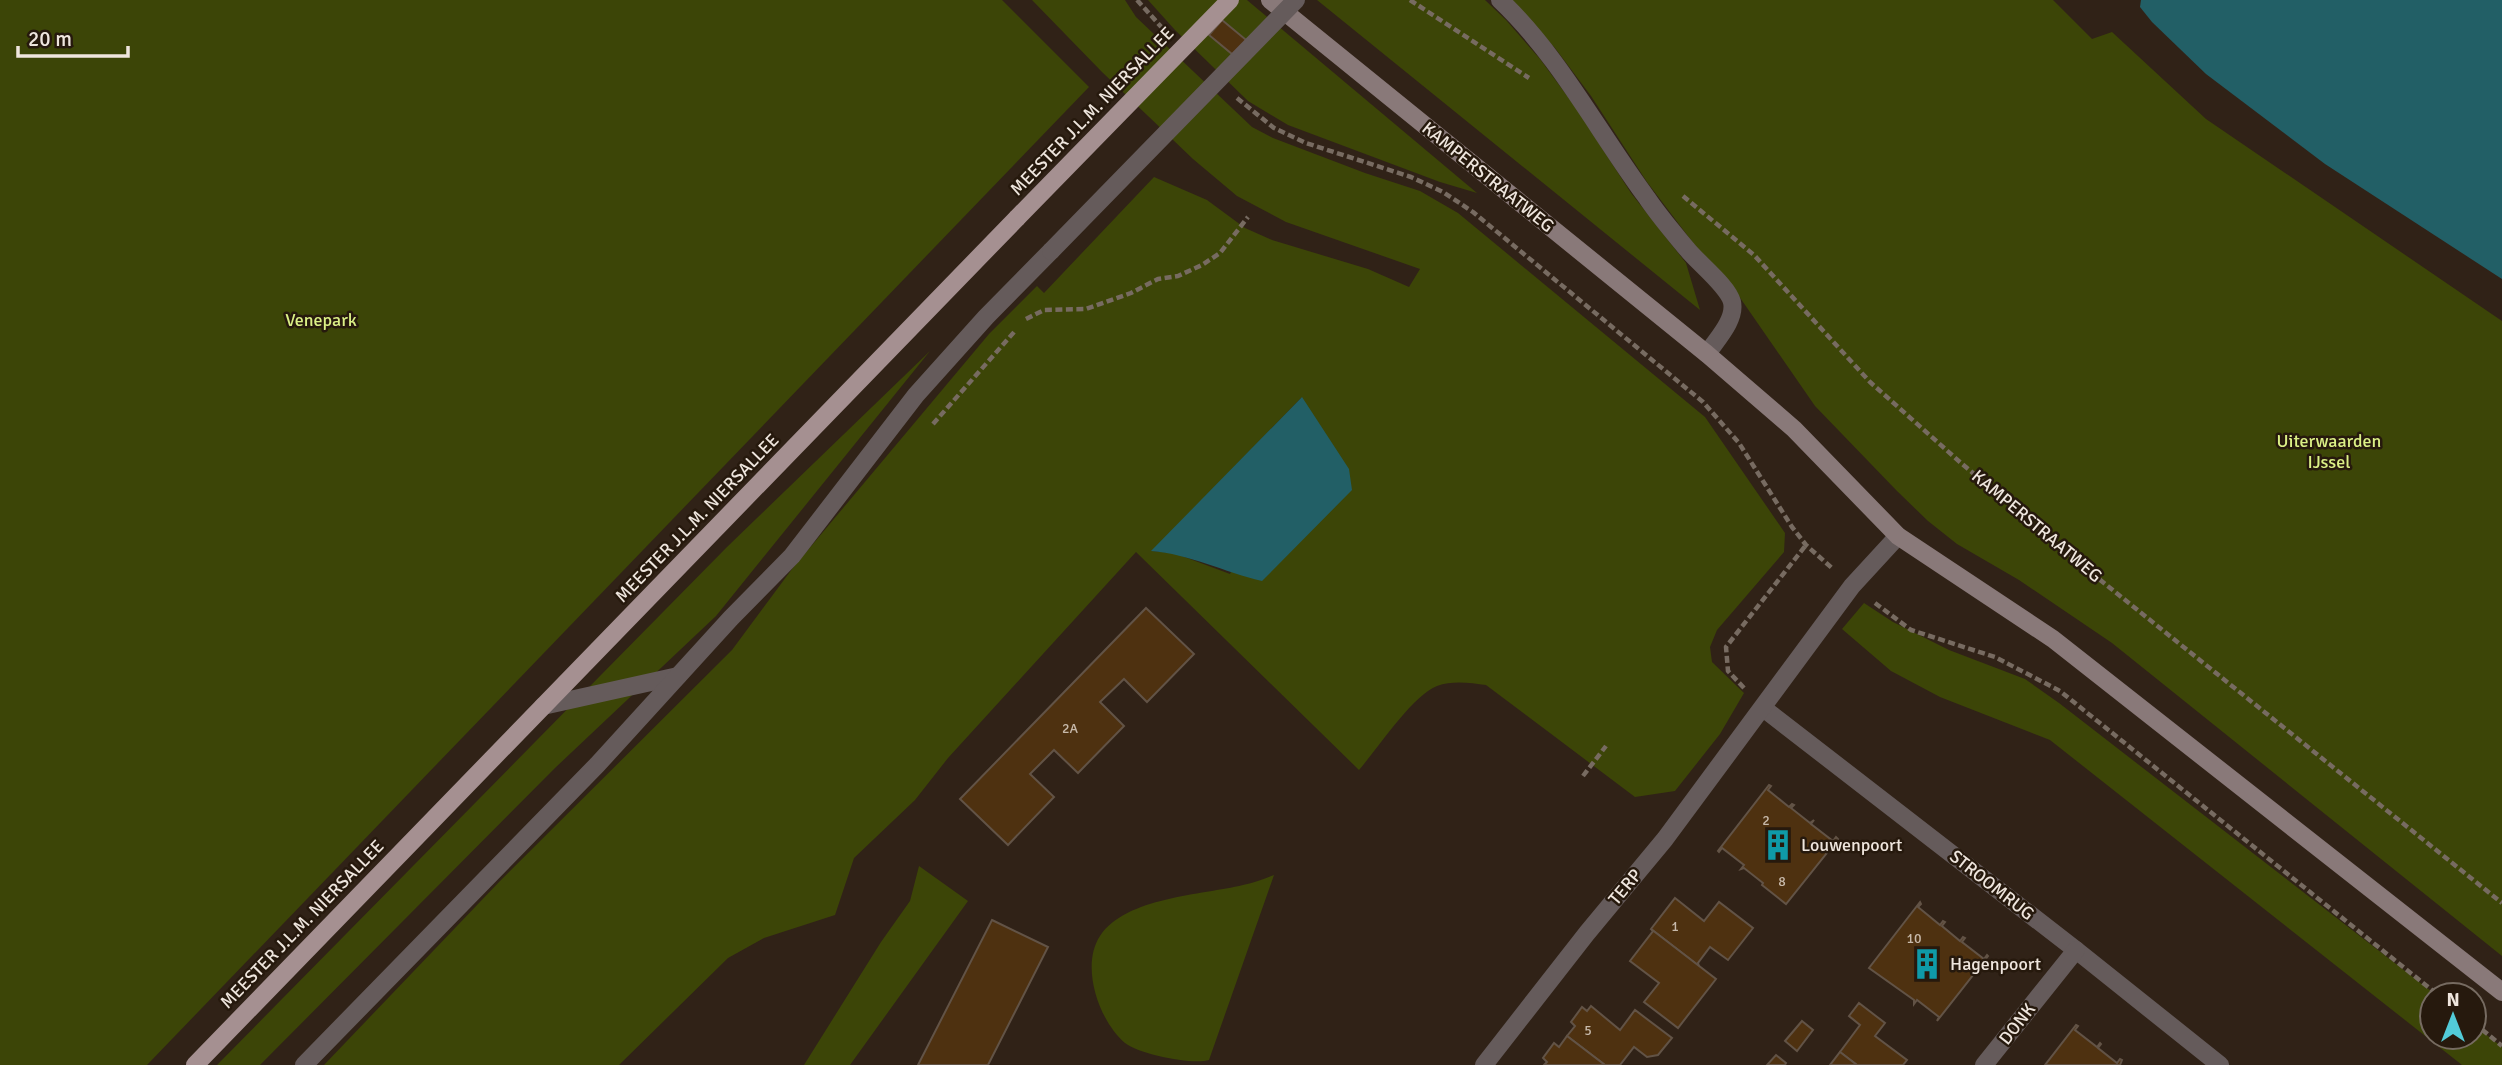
<svg xmlns="http://www.w3.org/2000/svg" width="2502" height="1065" font-family="Signika,sans-serif">
  <style>
    .green { fill: #3c4507; fill-rule: evenodd }
    .water { fill: #225f66 }
    .building { fill: #4e3110; stroke: #625346; stroke-width: 2 }
    .lines { fill: none; stroke-linecap: round; stroke-linejoin: round }
    .path { stroke: #776b61; stroke-width: 4.5; stroke-dasharray: 7 3.5; stroke-linecap: butt }
    .service { stroke: #655b5b; stroke-width: 18 }
    .minor { stroke: #655b5b; stroke-width: 18 }
    .secondary { stroke: #897979; stroke-width: 18 }
    .primary { stroke: #a59091; stroke-width: 18 }
    .minor-bridge { stroke: #655b5b; stroke-width: 18 }
    .primary-bridge { stroke: #a59091; stroke-width: 18 }
    .labels { text-anchor: middle; stroke-width: 5; stroke-linejoin: round; paint-order: stroke }
    .number-label { font-size: 14px; fill: #c7b9aa }
    .street-label { font-size: 18px; fill: #efe6de; stroke: #26190d }
    .park-label { font-size: 18px; fill: #dbf086; stroke: #26190d }
    .poi-label { font-size: 18px; fill: #efe6de; stroke: #26190d; text-anchor: start }
  </style>
  <rect width="100%" height="100%" fill="#302217"/>
  <g class="green">
    <polygon points="0,0 1002,0 1089,87 147,1065 0,1065"/>
    <path d="M1032,0H1125L1136,17L1252,127L1273,138L1365,173L1420,191L1458,213L1705,417L1785,533L1784,552L1717,630L1710,647L1712,662L1744,693L1720,734L1675,791L1635,797L1486,685C1471,683 1453,680 1437,686C1413,695 1378,748 1359,770L1136,552L948,758L915,800L854,858L835,915L764,938L728,958L619,1065H324L500,881L732,650L792,569L989,334L1037,286L1044,293L1154,177L1207,200L1245,228L1272,240L1368,269L1409,287L1420,269L1286,222L1237,196L1193,159L1102,72ZM1302,397L1230,574L1174,553L1152,551Z"/>
    <polygon points="1148,0 1247,0 1477,193 1440,182 1288,125 1248,101 1175,30"/>
    <polygon points="1317,0 1485,0 1506,20 1540,59 1576,108 1631,193 1686,263 1700,310"/>
    <polygon points="1512,0 2053,0 2092,39 2112,32 2206,119 2502,321 2502,956 2112,643 2019,580 1957,544 1928,521 1897,491 1815,406 1734,289 1697,248 1647,182 1591,96 1555,48"/>
    <polygon points="930,351 716,616 555,768 260,1065 217,1065 727,547"/>
    <polygon points="1864,603 1893,622 1949,650 2025,679 2059,703 2436,995 2432,995 2432,1037 2474,1037 2474,1025 2502,1047 2502,1065 2462,1065 2050,740 1940,697 1891,671 1842,629"/>
    <polygon points="919,866 968,901 850,1065 804,1065 881,942 910,901"/>
    <path d="M1274,875L1209,1060C1194,1065 1140,1055 1125,1043C1099,1021 1080,966 1100,936C1126,897 1202,895 1243,885C1254,883 1264,879 1274,875Z"/>
  </g>
  <g class="water">
    <polygon points="2141,0 2502,0 2502,279 2325,164 2206,74 2152,22 2140,7"/>
    <path d="M1302,397L1349,469L1352,490L1262,581C1224,572 1189,554 1151,551Z"/>
  </g>
  <g class="building">
    <polygon points="1222,20 1251,44 1238,59 1209,35"/>
    <polygon points="1146,608 1194,654 1147,702 1124,679 1100,702 1124,726 1078,773 1054,750 1030,774 1054,797 1008,845 960,799"/>
    <polygon points="1769,785 1771,786 1768,790 1789,807 1792,804 1794,805 1791,808 1810,823 1814,820 1811,824 1833,841 1836,837 1838,839 1786,904 1762,885 1763,883 1744,868 1741,869 1744,865 1722,848 1719,852 1718,851"/>
    <polygon points="1675,898 1704,921 1719,902 1753,928 1728,960 1710,947 1698,963 1699,966 1651,929"/>
    <polygon points="1920,902 1921,904 1918,907 1940,925 1943,921 1945,922 1942,926 1960,941 1963,937 1965,938 1962,942 1984,959 1987,955 1988,956 1937,1021 1939,1017 1917,1000 1914,1004 1914,1000 1869,968"/>
    <polygon points="992,920 1048,947 988,1065 918,1065"/>
    <polygon points="1651,929 1716,979 1678,1028 1644,1002 1659,983 1630,961 1653,931"/>
    <polygon points="1859,1003 1885,1023 1875,1036 1907,1060 1903,1065 1857,1065 1840,1052 1860,1025 1849,1016"/>
    <polygon points="1591,1006 1620,1030 1635,1010 1672,1038 1658,1055 1647,1057 1634,1047 1620,1065 1605,1065 1567,1036 1575,1026 1571,1022 1582,1007 1587,1011"/>
    <polygon points="1802,1021 1813,1030 1797,1051 1785,1041"/>
    <polygon points="2076,1025 2078,1026 2075,1030 2097,1047 2100,1043 2101,1044 2098,1048 2117,1063 2120,1059 2122,1060 2120,1065 2045,1065"/>
    <polygon points="1567,1036 1605,1065 1544,1065 1547,1062 1543,1058 1554,1043 1559,1047"/>
    <polygon points="1840,1052 1857,1065 1830,1065"/>
    <polygon points="1776,1055 1786,1063 1785,1065 1767,1065"/>
  </g>
  <g class="lines">
    <g class="path">
      <polyline points="1137,0 1164,30"/>
      <polyline points="1410,0 1529,78"/>
      <polyline points="1237,98 1274,128 1306,143 1411,177 1443,192 1473,212 1703,402 1739,443 1792,527 1806,545 1833,569"/>
      <polyline points="1683,196 1754,255 1870,382 1961,463 2094,575 2502,903"/>
      <polyline points="1026,319 1044,310 1086,309 1131,293 1158,279 1178,276 1202,265 1220,253 1248,217"/>
      <polyline points="933,424 1015,331"/>
      <polyline points="1875,603 1911,630 1995,657 2060,691 2438,995"/>
      <polyline points="1744,688 1728,671 1726,647 1806,545"/>
      <polyline points="1583,776 1606,746"/>
      <polyline points="2474,1023 2502,1046"/>
    </g>
    <g class="service">
      <path d="M1500,0C1560,57 1598,132 1647,198C1659,216 1673,232 1687,249C1698,263 1728,286 1732,302C1736,320 1716,340 1707,354"/>
      <polyline points="543,706 678,676"/>
    </g>
    <g class="minor">
      <polyline points="1763,708 2076,950 2220,1065"/>
      <polyline points="304,1065 597,765 731,618 792,556 916,395 986,317 1051,251"/>
      <polyline points="1484,1065 1587,933 1665,839 1852,586 1898,536"/>
      <polyline points="1984,1065 2076,950"/>
    </g>
    <polyline class="secondary" points="1270,0 1707,354 1794,429 1898,536 2053,639 2502,992"/>
    <polyline class="primary" points="195,1065 1017,218"/>
    <polyline class="minor-bridge" points="1051,251 1296,0"/>
    <polyline class="primary-bridge" points="1017,218 1230,0"/>
  </g>
  <defs>
    <symbol id="building-bare" viewBox="-9 -9 18 18"><path d="M-4-6H4V6H1V3H-1V6H-4ZM-2.5-4.3h1.7v1.8h-1.7ZM.8-4.3h1.7v1.8H.8ZM-2.5-1h1.7V.8h-1.7ZM.8-1h1.7V.8H.8Z" fill="#0f9aa8" stroke="#26190d" stroke-width="2.5" paint-order="stroke"/></symbol>
  </defs>
  <g fill-rule="evenodd">
    <use href="#building-bare" x="1756" y="823" width="44" height="44"/>
    <use href="#building-bare" x="1905" y="942" width="44" height="44"/>
  </g>
  <g class="labels">
    <g class="number-label">
      <text x="1070" y="733">2A</text>
      <text x="1766" y="825">2</text>
      <text x="1782" y="886">8</text>
      <text x="1675" y="931">1</text>
      <text x="1914" y="943">10</text>
      <text x="1588" y="1035">5</text>
    </g>
    <g class="street-label">
      <text transform="translate(1092 111) rotate(-46)" y="6">MEESTER J.L.M. NIERSALLEE</text>
      <text transform="translate(1488 177) rotate(39)" y="6">KAMPERSTRAATWEG</text>
      <text transform="translate(697 518) rotate(-46)" y="6">MEESTER J.L.M. NIERSALLEE</text>
      <text transform="translate(2037 526) rotate(40)" y="6">KAMPERSTRAATWEG</text>
      <text transform="translate(1992 885) rotate(38)" y="6">STROOMRUG</text>
      <text transform="translate(1625 887) rotate(-50)" y="6">TERP</text>
      <text transform="translate(302 924) rotate(-46)" y="6">MEESTER J.L.M. NIERSALLEE</text>
      <text transform="translate(2017 1024) rotate(-52)" y="6">DONK</text>
    </g>
    <g class="park-label">
      <text x="321" y="326">Venepark</text>
      <text x="2329" y="447">Uiterwaarden<tspan x="2329" dy="21">IJssel</tspan></text>
    </g>
    <g class="poi-label">
      <text x="1801" y="851">Louwenpoort</text>
      <text x="1950" y="970">Hagenpoort</text>
    </g>
  </g>
  <g transform="translate(2453 1016)"><circle r="33" fill="#26190d" stroke="#766b61" stroke-width="2"/>
  <path d="M0-5L12 26L0 18L-12 26Z" fill="#52cbd8"/>
  <text y="-10" font-size="19" font-weight="bold" text-anchor="middle" fill="#efe6de">N</text>
  </g>
  <path d="M18 46v10h110v-10" fill="none" stroke="#efe6de" stroke-width="3.5"/>
  <text x="28" y="46" font-size="21" fill="#efe6de" stroke="#26190d" stroke-width="5" paint-order="stroke">20 m</text>
</svg>
